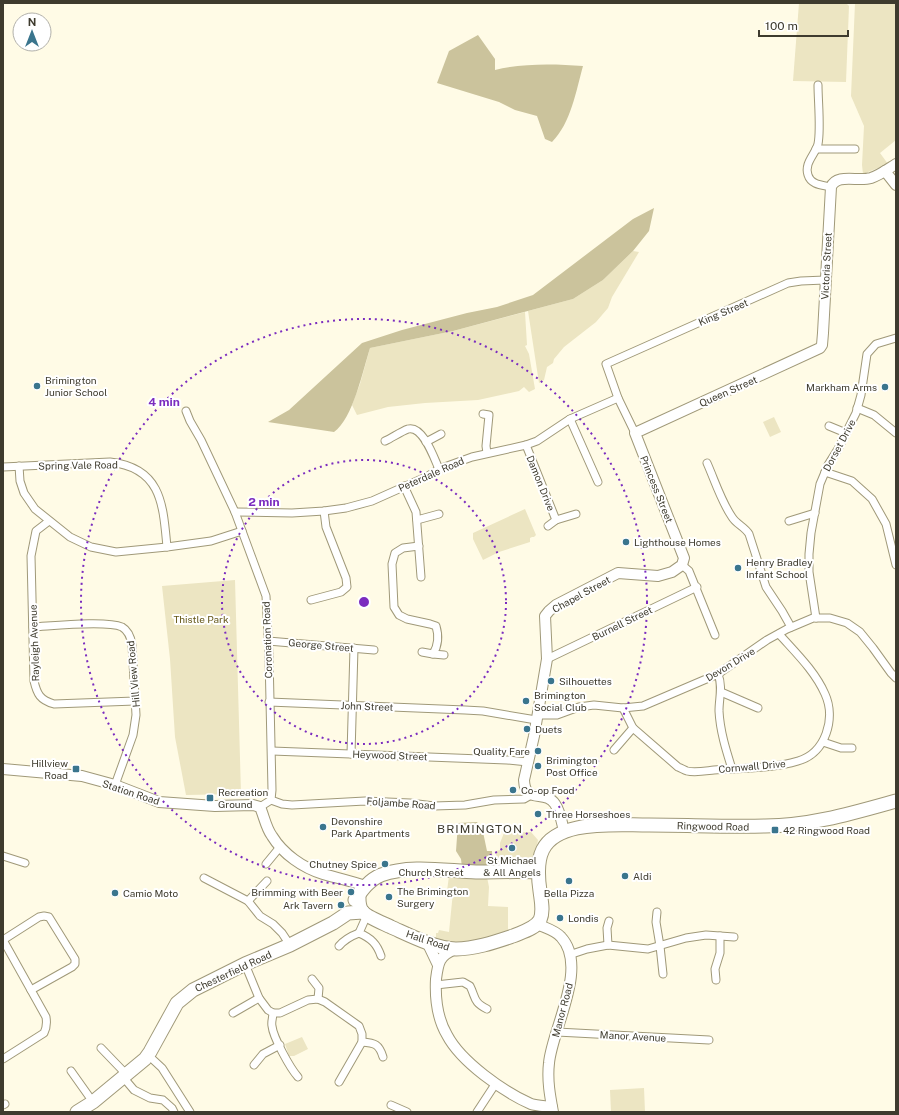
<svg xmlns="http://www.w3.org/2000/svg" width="899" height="1115" font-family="'Public Sans',sans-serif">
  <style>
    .green { fill: #ece5c2 }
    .forest { fill: #cbc39c }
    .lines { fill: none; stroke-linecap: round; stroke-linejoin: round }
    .street-casing { stroke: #a09979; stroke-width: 9 }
    .secondary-casing { stroke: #a09979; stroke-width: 12 }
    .highway-casing { stroke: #a09979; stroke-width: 15 }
    .street { stroke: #fff; stroke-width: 7 }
    .secondary { stroke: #fff; stroke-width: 10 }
    .highway { stroke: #fff; stroke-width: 13 }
    .ring { fill: none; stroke: #7b2cbf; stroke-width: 2; stroke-dasharray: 2 4 }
    .poi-dot { fill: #3a758d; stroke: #fff; stroke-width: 1.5 }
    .labels { text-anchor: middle; stroke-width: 4; stroke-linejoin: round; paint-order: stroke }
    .street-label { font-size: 10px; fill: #3e3b2e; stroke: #fff }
    .poi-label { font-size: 10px; fill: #3e3b2e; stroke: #fff; text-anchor: start }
    .park-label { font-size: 10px; fill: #645718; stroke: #fff }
    .quarter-label { font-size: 12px; letter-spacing: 1px; fill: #3e3b2e; stroke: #fff }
    .centre { fill: #7b2cbf; stroke: #fff; stroke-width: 2 }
    .ring-label { font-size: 12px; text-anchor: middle; font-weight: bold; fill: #7b2cbf; stroke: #fff; stroke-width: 4; stroke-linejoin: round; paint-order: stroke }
  </style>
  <rect width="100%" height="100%" fill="#fffbe6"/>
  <g class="green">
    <polygon points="799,3 846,3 849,6 846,82 793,81"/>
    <polygon points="855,3 896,3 896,140 880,153 888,164 863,174 862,165 864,126 851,96"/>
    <polygon points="633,251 639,252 612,297 608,308 596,322 564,347 554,359 553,363 547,367 544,380 539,383 528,311 573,299 603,280"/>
    <polygon points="525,312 527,345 525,346 529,354 535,389 529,392 524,387 519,391 478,400 425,403 388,407 357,415 352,405 360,384 370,348 453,331"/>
    <polygon points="774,417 781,432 770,437 763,422"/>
    <polygon points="525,509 536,535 534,537 532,537 530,538 530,542 499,552 483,560 473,539 473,533"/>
    <polygon points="235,580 241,794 186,795 175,737 170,659 162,586"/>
    <path d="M531,832L538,840C536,851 534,857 527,865L496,869V851L500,850V843L504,833Z"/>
    <polygon points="449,876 487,877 489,887 488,906 508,907 508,931 482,939 453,944 436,938 436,933 438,933 439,930 449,932 453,892 447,891"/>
    <polygon points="302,1037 308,1049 294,1056 289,1056 285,1044"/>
    <polygon points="644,1088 645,1112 611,1112 610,1090"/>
  </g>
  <g class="forest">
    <path d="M478,35L495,59V70C523,63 555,64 583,66C576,91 571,123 552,142L545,139L537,116L515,110L499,102L437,83L449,51Z"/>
    <path d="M654,208L649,231L633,251L603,280L573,299L453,331L370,348C363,370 353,419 334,432L268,422L289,410L362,343L402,330L467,313L497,307L533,295L633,219Z"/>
    <polygon points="477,822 483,832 487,851 492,851 493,868 462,867 461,859 456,851 458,823"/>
  </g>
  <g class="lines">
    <defs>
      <g id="street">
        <path d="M818,85C818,101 821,129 818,144C815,155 804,163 808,175C811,185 822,185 831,187"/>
        <polyline points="816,149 855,149"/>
        <polyline points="857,408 874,415 896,433"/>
        <polyline points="186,411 190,421 201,440 235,512 266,596 269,656 272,790 271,800 260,807"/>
        <polyline points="483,414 489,415 486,446 487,453"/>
        <polyline points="570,419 598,482"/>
        <polyline points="829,426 846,433"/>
        <polyline points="635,433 618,398 606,364 788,283 801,281 825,280"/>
        <path d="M385,441C392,438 400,432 408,429C423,425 434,458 439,469"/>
        <polyline points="426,442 441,434"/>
        <polyline points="526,445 556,520"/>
        <path d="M707,463C715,481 721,501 732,517C736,524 745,527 749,534L766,587L782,611L791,627"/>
        <polyline points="19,466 20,481 24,493 35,509 70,537 91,547 116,552 167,547 211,541 242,531"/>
        <path d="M3,467L110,462C162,468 163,505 167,547"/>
        <polyline points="825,472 852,481 872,499 886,524 896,565"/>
        <polyline points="404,486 416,512 421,577"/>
        <polyline points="235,512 292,513 324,511 346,508 372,501 428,476 439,469 472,457 526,445 537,441 570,419 618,398"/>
        <polyline points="417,520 439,514"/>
        <path d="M49,521L36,531L31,556L34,681C37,694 40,700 54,704L135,701"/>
        <polyline points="789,521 815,513"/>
        <polyline points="548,526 556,520 576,514"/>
        <path d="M419,546L403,548L395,553L392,564L394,607L399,615L407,619L430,624L436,626C439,636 438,646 433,654L422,652"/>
        <polyline points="682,565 689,571 715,635"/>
        <polyline points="311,600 341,592 347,587 346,578 326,527 324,511"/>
        <polyline points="816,618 809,572 809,554 811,533 820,484 828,465 838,449 856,413 861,395 867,354 876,344 896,338"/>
        <path d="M33,627C52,626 106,620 122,627C129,631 131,638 132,645L136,715L133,735L115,785"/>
        <polyline points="268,641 374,650"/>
        <polyline points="433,654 444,655"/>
        <polyline points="547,659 697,587"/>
        <path d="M718,674C723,687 719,698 719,711C720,731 726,750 732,769"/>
        <polyline points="721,692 758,708"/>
        <polyline points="269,702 465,710 483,711 536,720"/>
        <path d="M623,708L633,728L678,767C681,768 684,770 687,771C695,773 705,771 714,770C726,769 738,769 750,768C766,767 783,766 798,761C826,753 836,718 825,694C815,671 795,652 779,634"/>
        <polyline points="537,715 557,715 579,707 594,705 623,708 643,706 718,674 767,640 787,629 813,618 830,618 847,623 860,632 873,648 891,673 896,678"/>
        <polyline points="823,742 841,748 852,748"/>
        <polyline points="614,750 633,728"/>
        <polyline points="272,751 507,760 528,762"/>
        <polyline points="351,754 354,648"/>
        <polyline points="271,800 282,804 292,805 365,801 410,803 434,806 465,805 494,800 524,799 531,795"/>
        <polyline points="3,856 25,863"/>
        <polyline points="266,864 280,847"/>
        <polyline points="204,878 248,901 260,916 273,924 282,933 290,945"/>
        <polyline points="248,901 267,881"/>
        <polyline points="657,912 656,922 660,946 663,974"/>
        <path d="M367,915L359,933C371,938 377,944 381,956"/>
        <polyline points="3,940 39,917 44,916 49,917 75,959 75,964 72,967 31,990"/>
        <path d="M3,940L46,1017C47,1023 47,1027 44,1033L3,1059"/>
        <polyline points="608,945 607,928 609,921"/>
        <path d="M339,946C345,939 351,936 359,933"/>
        <polyline points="569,955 587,949 608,945 648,949 686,938 706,935 734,937"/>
        <polyline points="245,964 259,998 268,1010 273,1013 280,1013 308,1000 318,999 325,1002 359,1026 362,1034 362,1042 339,1082"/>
        <polyline points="312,979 319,988 318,999"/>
        <polyline points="716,980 715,969 720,953 720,936"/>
        <path d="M436,985L463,982L470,986C476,998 473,1002 487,1009"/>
        <polyline points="233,1013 259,998"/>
        <path d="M273,1013C273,1017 271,1022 272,1026C273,1037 290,1068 298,1077"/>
        <polyline points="557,1032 709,1040"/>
        <path d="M362,1042C375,1043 379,1044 383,1057"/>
        <polyline points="101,1048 126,1074"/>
        <polyline points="148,1055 162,1068 190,1112"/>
        <polyline points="254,1065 263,1054 280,1045"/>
        <polyline points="71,1071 93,1102"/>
        <polyline points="123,1077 134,1090 150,1098 163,1100 172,1108 174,1112"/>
        <polyline points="3,1105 5,1104"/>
        <polyline points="391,1105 407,1112"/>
        <polyline points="477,1112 496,1083"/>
      </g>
      <g id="secondary">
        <polyline points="885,171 896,185"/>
        <path d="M3,769L82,776L115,785L159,802L215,806L253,805L260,807C264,816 266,828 272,836C283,854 303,868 323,874C337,878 351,881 365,886"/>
        <path d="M564,831C562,823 560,811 555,804C545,789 525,805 524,780L534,736L547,659L545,616L549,611L556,605L618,573L658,576L672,572L682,565L684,558L635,433L820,348L822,345L823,333L831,187C837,173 858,182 871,178C880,175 888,169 896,164"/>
        <path d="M537,924C545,928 555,930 561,937C589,967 552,1029 549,1063C547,1080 550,1096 553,1112"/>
        <polyline points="427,942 438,965"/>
        <path d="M456,949C439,955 438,963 436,979C435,998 437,1018 447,1035C461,1062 504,1092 531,1104C537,1106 545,1106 552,1107"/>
      </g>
      <g id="highway">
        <path d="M359,893C359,899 358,907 363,912C367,917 385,924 391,927C409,935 436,949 456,949C475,949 495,942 513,936C522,932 535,929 540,920C544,911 541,900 540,891C535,857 540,836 577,828C601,823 625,825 649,825C687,825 727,827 765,826C810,826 853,813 896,801"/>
        <path d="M355,900C362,890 369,880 381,875C411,864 446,871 476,872C497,872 517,871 538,872"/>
        <polyline points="77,1112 93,1102 145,1059 150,1052 177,1003 193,990 245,964 290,945 333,923 348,913 363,912"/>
      </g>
    </defs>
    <use href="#street" class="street-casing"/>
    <use href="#secondary" class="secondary-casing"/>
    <use href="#highway" class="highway-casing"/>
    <use href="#street" class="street"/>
    <use href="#secondary" class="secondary"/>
    <use href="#highway" class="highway"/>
  </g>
  <g class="ring">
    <circle cx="364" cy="602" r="142"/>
    <circle cx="364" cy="602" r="283"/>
  </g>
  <g class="poi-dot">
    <circle cx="37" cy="386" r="4"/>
    <circle cx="885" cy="387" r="4"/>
    <circle cx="626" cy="542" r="4"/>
    <circle cx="738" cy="568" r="4"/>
    <circle cx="551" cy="681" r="4"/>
    <circle cx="526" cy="701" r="4"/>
    <circle cx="527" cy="729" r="4"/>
    <circle cx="538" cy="751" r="4"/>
    <circle cx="538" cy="766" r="4"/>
    <rect x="72" y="765" width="8" height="8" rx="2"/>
    <circle cx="513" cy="790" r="4"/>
    <rect x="206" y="794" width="8" height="8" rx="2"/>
    <circle cx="538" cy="814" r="4"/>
    <circle cx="323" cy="827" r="4"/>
    <rect x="771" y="826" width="8" height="8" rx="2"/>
    <circle cx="512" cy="848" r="4"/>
    <circle cx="385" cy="864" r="4"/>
    <circle cx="625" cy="876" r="4"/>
    <circle cx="569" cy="881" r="4"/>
    <circle cx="351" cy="892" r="4"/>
    <circle cx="115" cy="893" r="4"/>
    <circle cx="389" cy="897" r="4"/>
    <circle cx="341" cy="905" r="4"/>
    <circle cx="560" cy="918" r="4"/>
  </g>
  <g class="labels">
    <g class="street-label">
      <text transform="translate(826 266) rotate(-87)" y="4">Victoria Street</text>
      <text transform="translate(723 312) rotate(-23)" y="4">King Street</text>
      <text transform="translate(728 391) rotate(-24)" y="4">Queen Street</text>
      <text transform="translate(839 445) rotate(-62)" y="4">Dorset Drive</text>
      <text transform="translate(78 465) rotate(-1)" y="4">Spring Vale Road</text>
      <text transform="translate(431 474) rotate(-24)" y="4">Peterdale Road</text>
      <text transform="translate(541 483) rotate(68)" y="4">Damon Drive</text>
      <text transform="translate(657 489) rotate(68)" y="4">Princess Street</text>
      <text transform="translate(581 594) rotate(-29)" y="4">Chapel Street</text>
      <text transform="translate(622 623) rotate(-26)" y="4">Burnell Street</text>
      <text transform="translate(267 640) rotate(-92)" y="4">Coronation Road</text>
      <text transform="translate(34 643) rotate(-92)" y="4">Rayleigh Avenue</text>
      <text transform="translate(321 645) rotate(5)" y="4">George Street</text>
      <text transform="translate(730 664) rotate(-31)" y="4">Devon Drive</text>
      <text transform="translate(133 674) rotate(-95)" y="4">Hill View Road</text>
      <text transform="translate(367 706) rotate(2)" y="4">John Street</text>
      <text transform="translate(390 755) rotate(2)" y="4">Heywood Street</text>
      <text transform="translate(752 766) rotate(-5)" y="4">Cornwall Drive</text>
      <text transform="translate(131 792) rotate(18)" y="4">Station Road</text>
      <text transform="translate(401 803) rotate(4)" y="4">Foljambe Road</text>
      <text transform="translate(713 826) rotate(1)" y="4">Ringwood Road</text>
      <text x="431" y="876">Church Street</text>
      <text transform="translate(428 940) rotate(18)" y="4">Hall Road</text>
      <text transform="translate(233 971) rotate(-25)" y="4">Chesterfield Road</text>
      <text transform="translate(562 1010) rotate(-75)" y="4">Manor Road</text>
      <text transform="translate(633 1036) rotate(3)" y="4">Manor Avenue</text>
    </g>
    <g class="poi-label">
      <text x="45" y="384">Brimington<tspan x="45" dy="12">Junior School</tspan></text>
      <text x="877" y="391" text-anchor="end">Markham Arms</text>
      <text x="634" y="546">Lighthouse Homes</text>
      <text x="746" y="566">Henry Bradley<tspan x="746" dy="12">Infant School</tspan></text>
      <text x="559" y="685">Silhouettes</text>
      <text x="534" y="699">Brimington<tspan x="534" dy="12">Social Club</tspan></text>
      <text x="535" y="733">Duets</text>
      <text x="530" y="755" text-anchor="end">Quality Fare</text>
      <text x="546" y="764">Brimington<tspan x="546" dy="12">Post Office</tspan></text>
      <text x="68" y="767" text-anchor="end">Hillview<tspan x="68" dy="12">Road</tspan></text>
      <text x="521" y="794">Co-op Food</text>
      <text x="218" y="796">Recreation<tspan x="218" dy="12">Ground</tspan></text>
      <text x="546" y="818">Three Horseshoes</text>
      <text x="331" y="825">Devonshire<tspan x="331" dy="12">Park Apartments</tspan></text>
      <text x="783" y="834">42 Ringwood Road</text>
      <text x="512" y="864" text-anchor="middle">St Michael<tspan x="512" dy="12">&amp; All Angels</tspan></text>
      <text x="377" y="868" text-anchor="end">Chutney Spice</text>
      <text x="633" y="880">Aldi</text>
      <text x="397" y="895">The Brimington<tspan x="397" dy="12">Surgery</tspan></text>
      <text x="343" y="896" text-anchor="end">Brimming with Beer</text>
      <text x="123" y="897">Camio Moto</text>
      <text x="569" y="897" text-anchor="middle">Bella Pizza</text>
      <text x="333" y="909" text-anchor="end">Ark Tavern</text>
      <text x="568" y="922">Londis</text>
    </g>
    <g class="park-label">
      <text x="201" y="623">Thistle Park</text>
    </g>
    <g class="quarter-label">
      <text x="480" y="833">BRIMINGTON</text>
    </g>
  </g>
  <circle cx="364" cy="602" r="6" class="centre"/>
  <g class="ring-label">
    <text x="164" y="406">4 min</text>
    <text x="264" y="506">2 min</text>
  </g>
  <rect width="899" height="1115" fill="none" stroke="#3e3b2e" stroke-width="8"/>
  <g transform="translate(32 32)"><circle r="19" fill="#ffffff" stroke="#b2b1ab"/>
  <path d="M0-3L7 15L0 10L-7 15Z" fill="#3a758d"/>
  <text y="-6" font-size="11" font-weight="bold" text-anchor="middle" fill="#3e3b2e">N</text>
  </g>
  <path d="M759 30v6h89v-6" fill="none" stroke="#3e3b2e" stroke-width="2"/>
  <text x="765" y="30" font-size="12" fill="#3e3b2e" stroke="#ffffff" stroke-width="3" paint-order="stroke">100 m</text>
</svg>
